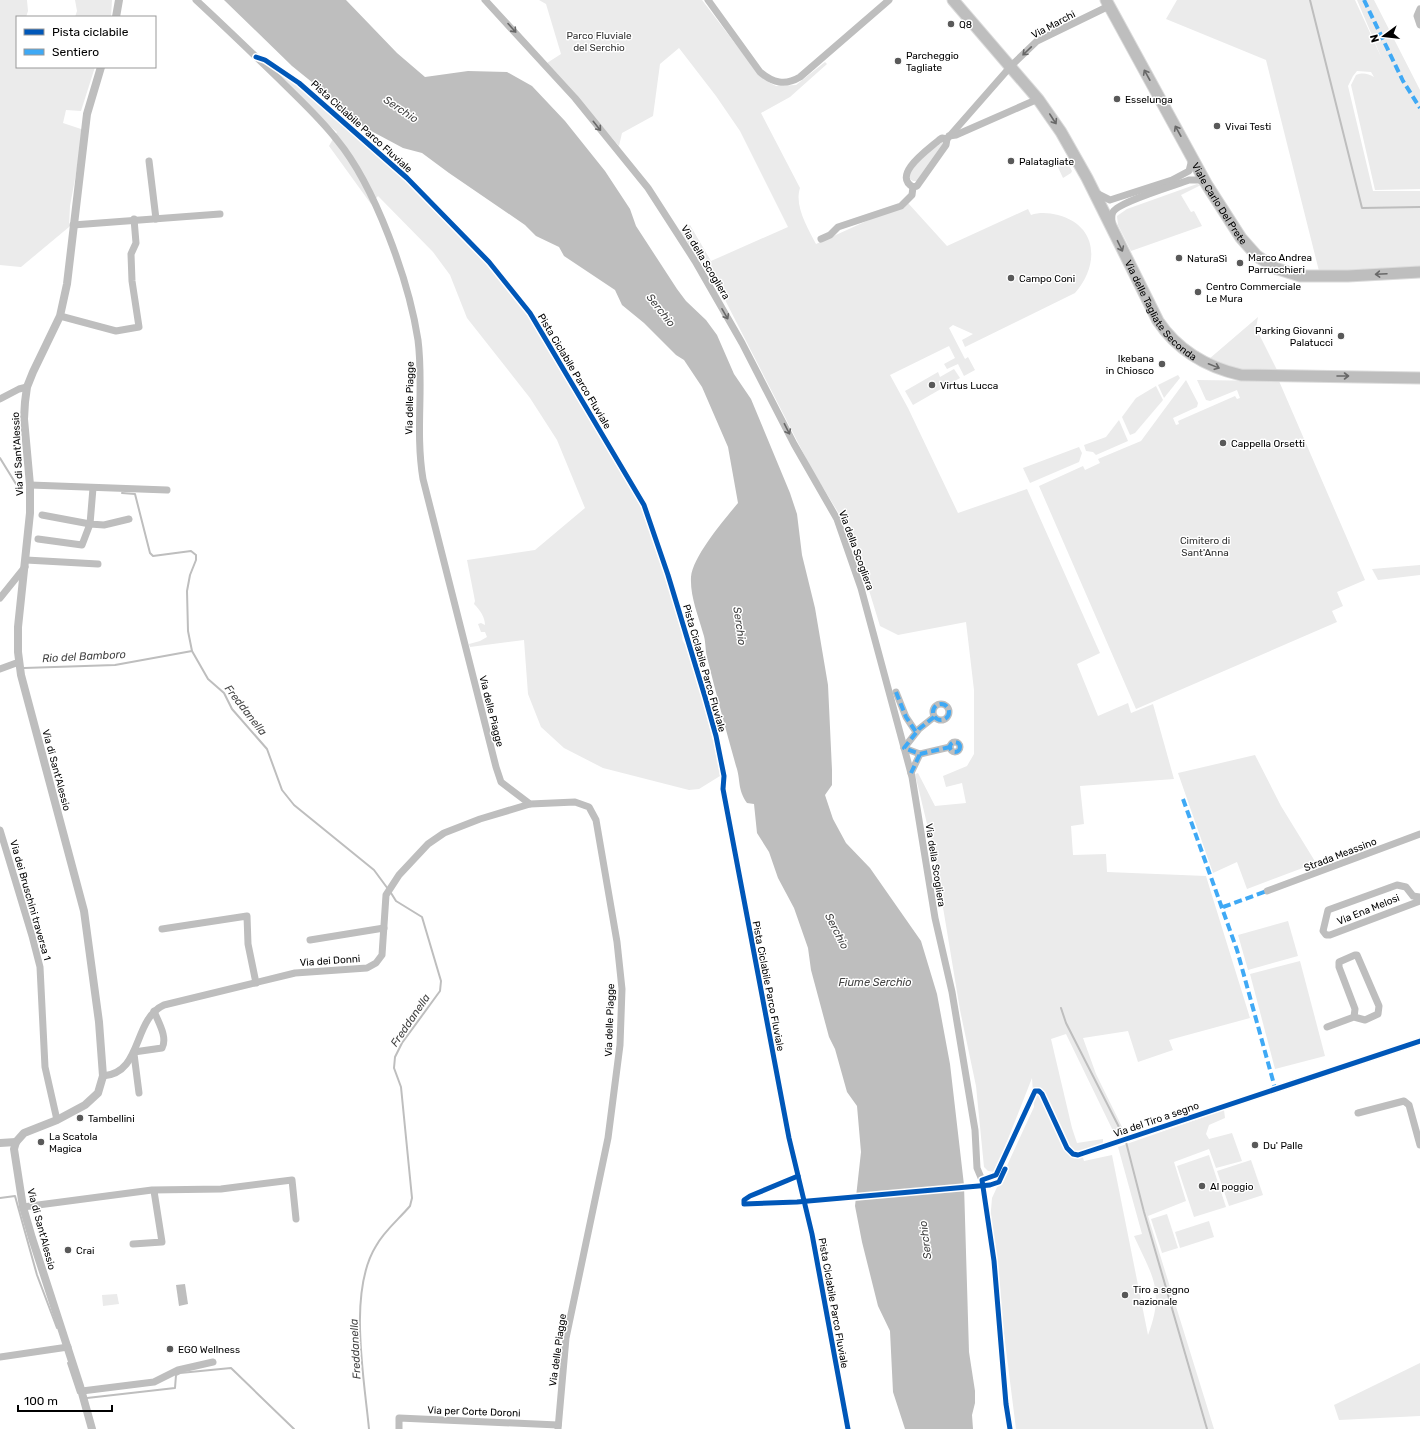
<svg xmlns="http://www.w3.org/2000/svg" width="1420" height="1429" font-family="Rubik,sans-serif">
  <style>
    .green { fill: #ebebeb }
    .water { fill: #bebebe }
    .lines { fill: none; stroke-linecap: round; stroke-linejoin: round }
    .stream { stroke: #bebebe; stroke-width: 2 }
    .primary-casing { stroke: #dbdbdb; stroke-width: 13 }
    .minor { stroke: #bebebe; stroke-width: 7 }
    .tertiary { stroke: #bebebe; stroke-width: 8 }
    .primary { stroke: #bebebe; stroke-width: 11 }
    .quiet { stroke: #3fa9f5; stroke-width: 4; stroke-dasharray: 8 4; stroke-linecap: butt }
    .cycleway-casing { stroke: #fff; stroke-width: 8 }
    .cycleway { stroke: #0057b8; stroke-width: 5 }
    .oneway { stroke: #686868 }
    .poi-dot { fill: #595959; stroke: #fff; stroke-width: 1.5 }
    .labels { text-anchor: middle; stroke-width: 3; stroke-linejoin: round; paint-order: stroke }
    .poi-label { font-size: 10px; fill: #000; stroke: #fff; text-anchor: start }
    .street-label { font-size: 10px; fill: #000; stroke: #fff }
    .park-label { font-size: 10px; fill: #323232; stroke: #fff }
    .water-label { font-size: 11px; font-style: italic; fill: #434343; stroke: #fff }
  </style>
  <rect width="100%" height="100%" fill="#fff"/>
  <g class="green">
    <polygon points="0,0 27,0 28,11 26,17 17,17 17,67 95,67 81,111 66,110 63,123 84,130 70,206 69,227 21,267 0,265"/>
    <polygon points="75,0 112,0 111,17 75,17 77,11"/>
    <path d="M539,0H702L756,71L770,83L776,86L796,85L825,62L827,64L790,97L761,113L800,188C794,206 808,228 816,244L871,219L904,208L908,203L947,246L1028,209L1031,215C1040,212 1049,213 1058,215C1099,226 1099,266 1075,293L965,347L962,340L973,334L953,325L949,328L965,359L968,357L975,370L964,376L958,364L947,369L944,364L955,358L949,346L890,375L908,408L958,513L1027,489L1100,653L1077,664L1098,716L1128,703L1131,713L1153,704L1174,779L1080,786L1084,824L1071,826L1073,855L1106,854L1107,872L1206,876L1250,1018L1169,1040L1173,1050L1138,1062L1128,1031L1083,1038L1096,1074L1125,1133L1116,1137L1066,1034L1051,1039L1072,1128L1077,1143L1103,1139V1144L1081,1151L1084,1161L1112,1155L1148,1335C1165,1290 1152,1276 1134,1236L1142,1234L1118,1147L1224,1110L1225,1118L1209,1125L1206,1134L1209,1139L1232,1133L1242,1161L1216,1168L1209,1149L1174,1162L1186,1201L1148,1216L1214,1429H1016L990,1222L992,1198L1034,1107L1032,1078L995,1172L988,1171L984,1167L976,1086L960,1010L934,853L915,774L918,773L935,806L966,803L962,783L946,787L943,776L967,766L974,754V690L966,622L898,635L880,626L852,535L811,468L722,294L680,231L690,225L711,261L788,227L740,131L716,96L679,48L660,64L653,116L622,133L619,146L547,63L561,54L546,4Z"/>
    <path d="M1177,0H1355L1382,59L1357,0H1374L1420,90V189L1375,190L1351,85L1356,75C1364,72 1368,74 1374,77L1371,72L1357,71L1353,76L1348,86L1373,191H1420V266L1343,271H1319L1266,60L1166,19Z"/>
    <path d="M265,62L287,75L299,85L385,160L445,219L477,252L518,299L546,343L638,500L656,544L684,632C681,640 682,641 688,647L716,751L720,776L699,789L689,790L603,768L564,748L541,727L528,694L524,640L470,647L469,644L480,641L487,637L485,632H481L478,624L481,623L485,625C485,617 480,610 474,604L475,601L467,560L535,550L585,508L557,440L530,398L467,318L450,275L433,252L378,196L371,204L329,146L337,132L321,119Z"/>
    <polygon points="940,141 943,141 944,144 917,181 913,181 910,179 908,173"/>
    <polygon points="1062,159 1065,159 1072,171 1071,173 1063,178 1056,163"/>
    <polygon points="1197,184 1201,185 1181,195 1191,212 1194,211 1202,226 1131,251 1118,225 1117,216 1127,209"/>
    <polygon points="1258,317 1256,328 1278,372 1240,369 1209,359"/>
    <polygon points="954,369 960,378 913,405 905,391 938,372 940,377"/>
    <polygon points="1178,375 1180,378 1164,398 1158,385"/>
    <polygon points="1186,380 1198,403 1197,407 1173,418 1176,425 1179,424 1178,421 1235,396 1237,399 1240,398 1237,390 1210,401 1206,400 1197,380 1279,381 1365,580 1337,592 1343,606 1332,611 1337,622 1136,709 1039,486 1083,466 1085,470 1100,463 1098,459 1141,441"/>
    <polygon points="1156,386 1163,400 1135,433 1130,435 1122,417 1136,398"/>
    <polygon points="1119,420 1128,441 1096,455 1093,452 1086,451 1084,445 1106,437"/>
    <polygon points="1079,447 1082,453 1079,462 1030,483 1023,468"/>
    <polygon points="1420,565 1420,575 1378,580 1372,569"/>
    <polygon points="1255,755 1281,806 1316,863 1247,889 1237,862 1213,873 1178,773"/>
    <polygon points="1288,921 1298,956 1248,970 1238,935"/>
    <polygon points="1300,961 1325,1056 1275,1069 1250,974"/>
    <polygon points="1209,1155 1226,1207 1194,1217 1177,1166"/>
    <polygon points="1251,1160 1263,1195 1229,1206 1217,1171"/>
    <polygon points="1167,1214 1178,1248 1162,1253 1151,1219"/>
    <polygon points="1209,1221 1214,1237 1180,1248 1175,1232"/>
    <polygon points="117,1294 119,1304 103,1306 102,1295"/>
    <polygon points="1420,1363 1420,1416 1339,1420 1334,1405"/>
  </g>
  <g class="water">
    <path d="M224,0H346L397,53L425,77L468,71L507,72L532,86L565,121L605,171L630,209L636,226L677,289L686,301L706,320L717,335L734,374L751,399L790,493L797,514L802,555L815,608L828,685L832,770V785L825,795L833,819L846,843L870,868L921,941L937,994L950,1064L964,1185L969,1352L975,1391V1403L972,1415L973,1429H905L893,1392L890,1331L878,1306L862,1242L855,1206L861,1152L857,1106L847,1092L835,1049L829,1037L811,970L808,948L794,908L778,878L769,852L757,833L754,804L747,803C737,789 741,780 736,766C726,730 716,694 707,657C705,649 706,641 703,633C698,615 690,596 691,577C693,556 724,520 738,503L728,447L702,387L684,360L676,355L644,323L622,305L615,290L564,256L559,247L536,236L525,225L449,173L422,153L403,148L360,125L334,100L292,66Z"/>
    <polygon points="185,1284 188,1304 179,1306 176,1285"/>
  </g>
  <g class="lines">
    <g class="stream">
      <polyline points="1310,0 1362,208 1420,207"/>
      <polyline points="0,458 16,484 21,485"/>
      <polyline points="122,493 135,494 150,553 153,556 191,551 196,555 196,560 190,575 187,591 188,631 192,651 208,679 224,693 232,709 267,749 282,790 294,805 374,870 388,889"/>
      <polyline points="24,668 115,665 192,651"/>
      <polyline points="1061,1008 1066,1023 1122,1133"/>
      <polyline points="1126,1142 1144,1212 1207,1429"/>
      <polyline points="0,1198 15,1196 37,1275 57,1328"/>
      <polyline points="68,1363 78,1393"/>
      <polyline points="87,1398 175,1388 176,1375 180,1373 231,1368 294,1429"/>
      <path d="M369,1429C364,1377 348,1291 376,1246C384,1231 399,1219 410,1206L412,1198L401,1087L394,1068L395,1057L402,1043L440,991L441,981L422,917L396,901L391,893"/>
    </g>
    <defs>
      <g id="primary">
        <path id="s1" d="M953,0L1038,99L1061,132L1087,178L1158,321C1178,351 1206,367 1241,375L1420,378"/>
        <path id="s2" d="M1106,0L1207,185L1241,238L1257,256L1275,268L1300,276H1348L1420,272"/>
      </g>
    </defs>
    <use href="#primary" class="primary-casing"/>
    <g class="minor">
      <path d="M196,0C224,26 251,52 279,79C299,99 320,118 337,140C375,186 409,281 418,340C424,386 415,431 423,479L496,767L501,782L530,804L575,802L589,807L596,820L617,942L622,989L620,1045L608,1138L566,1338L558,1429"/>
      <polyline points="485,0 575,98 648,188 695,261 742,343 794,444 837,519 861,588 912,777 935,918 952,992 975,1130 977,1168 982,1180 996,1175 1035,1091 1039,1091 1042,1094 1067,1148 1073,1154 1078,1155 1420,1041"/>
      <path d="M708,0L760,72C773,83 785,86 800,77L889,0"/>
      <polyline points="1420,9 1417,16 1420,25"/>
      <polyline points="949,136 956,135 1038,99"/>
      <polyline points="149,161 156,219"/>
      <path d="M913,187C891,175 929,149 939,140L942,138L947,139L1011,66L1037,41L1109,6"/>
      <polyline points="913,187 917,186 946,145 947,139"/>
      <polyline points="1096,193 1110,200 1172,180 1189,171 1192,159"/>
      <path d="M1112,224C1112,220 1111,215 1113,212C1118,202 1176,185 1189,180H1199L1206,184"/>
      <polyline points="73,225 220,214"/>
      <polyline points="821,239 830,235 838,227 901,206 912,195 913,187"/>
      <polyline points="60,316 116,331 139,327 132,281 131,254 136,243 134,219"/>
      <polyline points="0,399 19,389 27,387"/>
      <polyline points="30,485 167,490"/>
      <polyline points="93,488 90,524 104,525 129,519"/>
      <polyline points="38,539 82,545 90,524 42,515"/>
      <polyline points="26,560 98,564"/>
      <polyline points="0,598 25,567"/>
      <polyline points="0,669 19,662"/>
      <polyline points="896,692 906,717 916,732"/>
      <circle cx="941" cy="712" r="8"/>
      <polyline points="934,717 919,729 904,748 920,754 950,747"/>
      <circle cx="955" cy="747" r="5"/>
      <polyline points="911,773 920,754"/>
      <polyline points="0,830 32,936 40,967 45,1067 57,1120"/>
      <polyline points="1267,891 1420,834"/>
      <polyline points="1420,897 1413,896 1406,887 1397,885 1328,910 1323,931 1326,935 1330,935 1420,901"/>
      <polyline points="162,929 247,916 248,944 256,983"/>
      <polyline points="310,940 384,928"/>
      <polyline points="1327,1027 1354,1017 1365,1020 1378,1014 1379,1006 1357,955 1355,955 1339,962 1339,967 1355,1009 1354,1017"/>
      <path d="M134,1052L162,1048C168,1037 158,1022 154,1011"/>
      <polyline points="134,1054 139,1093"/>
      <path d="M103,1076C143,1073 132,1020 164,1005L295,973L367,968L376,963L382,955L386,895L399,875L428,844L444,833L480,819L530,804"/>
      <polyline points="1358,1113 1404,1101 1409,1105 1420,1145"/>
      <polyline points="23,1207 152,1190 221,1189 292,1180 296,1219"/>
      <polyline points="133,1244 162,1242 154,1191"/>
      <polyline points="0,1357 68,1347"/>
      <polyline points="82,1391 154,1382 178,1370 213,1362"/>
      <polyline points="399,1429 399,1418 558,1425"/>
    </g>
    <g class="tertiary">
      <polyline points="116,17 119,0"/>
      <polyline points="0,1143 16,1142"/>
      <polyline points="92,1429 80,1386 32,1238 23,1207 14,1149 16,1142 24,1133 57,1120 85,1105 98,1093 103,1076 99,1022 84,911 21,675 18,652 18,627 30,513 30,485 24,419 25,402 27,387 33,372 60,316 67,284 87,114 101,67"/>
    </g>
    <use href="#primary" class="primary"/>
    <g class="quiet">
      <polyline points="1364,0 1403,81 1420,108"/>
      <polyline points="896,692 906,717 916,732"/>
      <circle cx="941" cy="712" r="8"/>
      <polyline points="934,717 919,729 904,748 920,754 950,747"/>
      <circle cx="955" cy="747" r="5"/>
      <polyline points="911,773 920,754"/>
      <polyline points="1183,799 1237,950 1275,1088"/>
      <polyline points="1223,907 1267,891"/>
    </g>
    <defs>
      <g id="cycleway">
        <polyline points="256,57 265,60 299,83 407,178 489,262 530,313 644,505 668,575 705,697 716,736 724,776 723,789 789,1138 812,1234 848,1429"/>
        <polyline points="798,1176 750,1196 744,1200 744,1204 797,1202 990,1185 999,1182 1005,1169"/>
        <polyline points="1010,1429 1006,1404 994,1261 982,1180 996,1175 1035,1091 1039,1091 1042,1094 1067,1148 1073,1154 1078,1155 1420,1041"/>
      </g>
    </defs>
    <use href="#cycleway" class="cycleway-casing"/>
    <use href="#cycleway" class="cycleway"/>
  </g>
  <defs><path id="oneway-shaft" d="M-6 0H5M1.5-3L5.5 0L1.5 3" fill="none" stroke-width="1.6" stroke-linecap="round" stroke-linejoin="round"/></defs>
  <g class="oneway">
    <use href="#oneway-shaft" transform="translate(512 28) rotate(48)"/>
    <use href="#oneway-shaft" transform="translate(1027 51) rotate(136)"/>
    <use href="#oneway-shaft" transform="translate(1147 75) rotate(-119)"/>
    <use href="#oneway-shaft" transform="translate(1053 119) rotate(57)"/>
    <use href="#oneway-shaft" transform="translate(597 126) rotate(51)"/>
    <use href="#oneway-shaft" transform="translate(1178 131) rotate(-119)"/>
    <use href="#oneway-shaft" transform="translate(1120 246) rotate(64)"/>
    <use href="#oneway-shaft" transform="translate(1381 274) rotate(177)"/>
    <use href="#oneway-shaft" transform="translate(725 314) rotate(60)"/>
    <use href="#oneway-shaft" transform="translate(1214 366) rotate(22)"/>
    <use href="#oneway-shaft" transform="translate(1343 376)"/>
    <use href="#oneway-shaft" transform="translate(787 429) rotate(63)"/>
  </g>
  <g class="poi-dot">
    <circle cx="951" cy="24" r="4"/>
    <circle cx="898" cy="61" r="4"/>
    <circle cx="1117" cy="99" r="4"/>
    <circle cx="1217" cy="126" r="4"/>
    <circle cx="1011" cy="161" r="4"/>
    <circle cx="1179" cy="258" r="4"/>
    <circle cx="1240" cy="263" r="4"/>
    <circle cx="1011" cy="278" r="4"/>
    <circle cx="1198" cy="292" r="4"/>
    <circle cx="1341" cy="336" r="4"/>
    <circle cx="1162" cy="364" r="4"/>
    <circle cx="932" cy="385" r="4"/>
    <circle cx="1223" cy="443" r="4"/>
    <circle cx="80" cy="1118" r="4"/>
    <circle cx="41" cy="1142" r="4"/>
    <circle cx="1255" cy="1145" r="4"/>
    <circle cx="1202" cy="1186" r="4"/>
    <circle cx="68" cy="1250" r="4"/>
    <circle cx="1125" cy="1295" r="4"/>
    <circle cx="170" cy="1349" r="4"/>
  </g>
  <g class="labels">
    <g class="poi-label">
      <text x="959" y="28">Q8</text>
      <text x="906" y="59">Parcheggio<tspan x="906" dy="12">Tagliate</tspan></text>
      <text x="1125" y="103">Esselunga</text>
      <text x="1225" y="130">Vivai Testi</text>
      <text x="1019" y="165">Palatagliate</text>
      <text x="1248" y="261">Marco Andrea<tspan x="1248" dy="12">Parrucchieri</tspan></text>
      <text x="1187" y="262">NaturaSì</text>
      <text x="1019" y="282">Campo Coni</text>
      <text x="1206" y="290">Centro Commerciale<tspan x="1206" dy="12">Le Mura</tspan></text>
      <text x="1333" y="334" text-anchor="end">Parking Giovanni<tspan x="1333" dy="12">Palatucci</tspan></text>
      <text x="1154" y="362" text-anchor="end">Ikebana<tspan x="1154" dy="12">in Chiosco</tspan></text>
      <text x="940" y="389">Virtus Lucca</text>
      <text x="1231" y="447">Cappella Orsetti</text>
      <text x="88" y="1122">Tambellini</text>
      <text x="49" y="1140">La Scatola<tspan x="49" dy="12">Magica</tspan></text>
      <text x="1263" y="1149">Du' Palle</text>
      <text x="1210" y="1190">Al poggio</text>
      <text x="76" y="1254">Crai</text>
      <text x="1133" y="1293">Tiro a segno<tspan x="1133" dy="12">nazionale</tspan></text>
      <text x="178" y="1353">EGO Wellness</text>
    </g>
    <g class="street-label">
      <text transform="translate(1053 24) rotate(-28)" y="4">Via Marchi</text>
      <text transform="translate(362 126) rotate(42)" y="4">Pista Ciclabile Parco Fluviale</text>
      <text dy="4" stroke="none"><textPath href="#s2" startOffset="233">Viale Carlo Del Prete</textPath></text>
      <text transform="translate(706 262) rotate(59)" y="4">Via della Scogliera</text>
      <text dy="4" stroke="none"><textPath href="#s1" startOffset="376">Via delle Tagliate Seconda</textPath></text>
      <text transform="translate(575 371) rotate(59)" y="4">Pista Ciclabile Parco Fluviale</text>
      <text transform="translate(409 398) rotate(-89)" y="4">Via delle Piagge</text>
      <text transform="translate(17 454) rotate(-93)" y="4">Via di Sant'Alessio</text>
      <text transform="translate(857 550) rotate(70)" y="4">Via della Scogliera</text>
      <text transform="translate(705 668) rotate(74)" y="4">Pista Ciclabile Parco Fluviale</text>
      <text transform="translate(492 711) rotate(76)" y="4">Via delle Piagge</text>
      <text transform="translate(57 770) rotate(75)" y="4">Via di Sant'Alessio</text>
      <text transform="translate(1340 854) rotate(-21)" y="4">Strada Meassino</text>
      <text transform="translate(936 865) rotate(81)" y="4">Via della Scogliera</text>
      <text transform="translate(31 900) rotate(74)" y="4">Via dei Bruschini traversa 1</text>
      <text transform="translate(1368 909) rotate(-22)" y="4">Via Ena Melosi</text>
      <text transform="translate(330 960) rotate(-4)" y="4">Via dei Donni</text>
      <text transform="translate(769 986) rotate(79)" y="4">Pista Ciclabile Parco Fluviale</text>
      <text transform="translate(609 1020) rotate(-88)" y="4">Via delle Piagge</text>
      <text transform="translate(1156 1119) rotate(-19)" y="4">Via del Tiro a segno</text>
      <text transform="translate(42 1229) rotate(75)" y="4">Via di Sant'Alessio</text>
      <text transform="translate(834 1303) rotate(80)" y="4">Pista Ciclabile Parco Fluviale</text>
      <text transform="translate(557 1350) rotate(-82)" y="4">Via delle Piagge</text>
      <text transform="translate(474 1411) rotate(2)" y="4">Via per Corte Doroni</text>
    </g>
    <g class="park-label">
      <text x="599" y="39">Parco Fluviale<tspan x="599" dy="12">del Serchio</tspan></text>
      <text x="1205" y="544">Cimitero di<tspan x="1205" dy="12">Sant'Anna</tspan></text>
    </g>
    <g class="water-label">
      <text transform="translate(401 109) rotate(34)" y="4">Serchio</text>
      <text transform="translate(661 310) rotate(52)" y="4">Serchio</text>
      <text transform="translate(740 626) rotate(82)" y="4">Serchio</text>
      <text transform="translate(84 656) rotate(-3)" y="4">Rio del Bamboro</text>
      <text transform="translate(246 710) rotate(52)" y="4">Freddanella</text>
      <text transform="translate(837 931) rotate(63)" y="4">Serchio</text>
      <text x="875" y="986">Fiume Serchio</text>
      <text transform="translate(410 1020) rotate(-56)" y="4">Freddanella</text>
      <text transform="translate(925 1240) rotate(-97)" y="4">Serchio</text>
      <text transform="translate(355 1349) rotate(-93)" y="4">Freddanella</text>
    </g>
  </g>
  <rect x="16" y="16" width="140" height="52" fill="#ffffff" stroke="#999999"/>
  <rect x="24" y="29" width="20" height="6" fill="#0057b8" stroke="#999999"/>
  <text x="52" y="36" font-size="12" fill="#000000">Pista ciclabile</text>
  <rect x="24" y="49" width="20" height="6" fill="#3fa9f5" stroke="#999999"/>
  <text x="52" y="56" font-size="12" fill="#000000">Sentiero</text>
  <g transform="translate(1384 36) rotate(255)" stroke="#ffffff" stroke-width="3" paint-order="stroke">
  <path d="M0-3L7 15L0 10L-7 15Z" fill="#000000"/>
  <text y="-6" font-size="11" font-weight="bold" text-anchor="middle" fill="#000000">N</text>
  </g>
  <path d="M18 1405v6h94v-6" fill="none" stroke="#000000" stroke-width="2"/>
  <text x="24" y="1405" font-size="12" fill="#000000" stroke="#ffffff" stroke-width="3" paint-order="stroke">100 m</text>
</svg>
